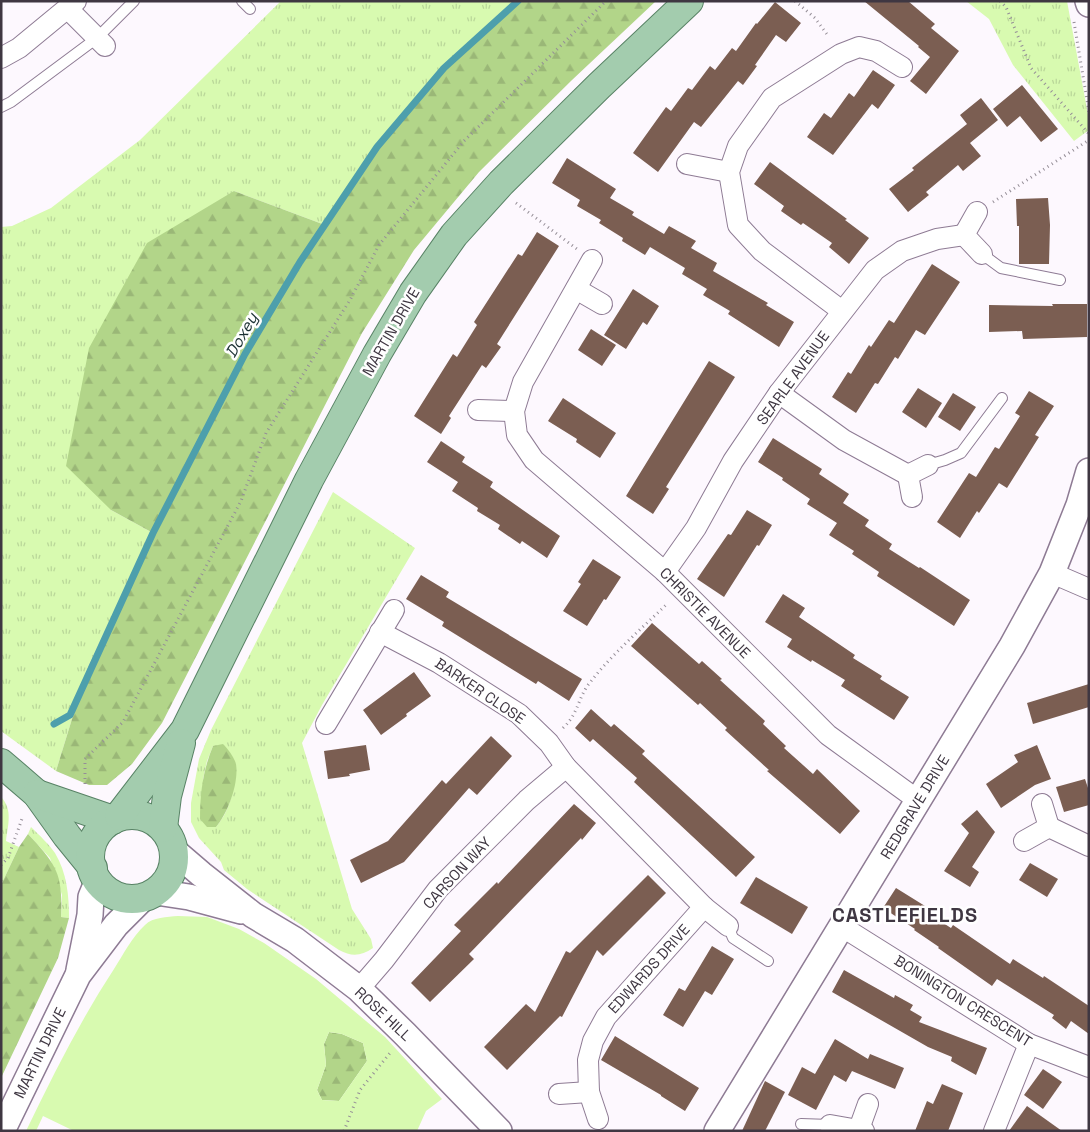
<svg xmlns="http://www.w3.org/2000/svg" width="1090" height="1132" font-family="'Space Grotesk',sans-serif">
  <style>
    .grass { fill: url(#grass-tufts); fill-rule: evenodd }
    .forest { fill: url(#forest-firs) }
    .park { fill: #d8fab0; fill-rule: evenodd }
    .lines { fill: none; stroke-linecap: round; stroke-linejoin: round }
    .stream { stroke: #4d9fac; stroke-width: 7 }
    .building { fill: #7b5e52 }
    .service-casing { stroke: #8e7b94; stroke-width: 12 }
    .minor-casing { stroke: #8e7b94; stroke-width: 22 }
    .tertiary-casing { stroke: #8e7b94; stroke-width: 28 }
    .primary-casing { stroke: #588265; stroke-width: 30 }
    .path { stroke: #958e97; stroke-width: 3; stroke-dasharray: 1 4; stroke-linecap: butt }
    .service { stroke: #fff; stroke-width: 10 }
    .minor { stroke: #fff; stroke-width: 20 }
    .tertiary { stroke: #fff; stroke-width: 25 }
    .primary { stroke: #a3ccae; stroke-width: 28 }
    .labels { text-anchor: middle; stroke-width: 5; stroke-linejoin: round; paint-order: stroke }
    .street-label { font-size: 15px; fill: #3f3742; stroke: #fff }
    .water-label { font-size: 16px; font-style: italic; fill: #1b3033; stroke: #fff }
    .district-label { font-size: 20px; font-weight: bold; letter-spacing: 1px; fill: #3f3742; stroke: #fff }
  </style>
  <defs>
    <pattern id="grass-tufts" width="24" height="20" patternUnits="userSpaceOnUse" patternTransform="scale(1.25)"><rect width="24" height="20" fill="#d8fab0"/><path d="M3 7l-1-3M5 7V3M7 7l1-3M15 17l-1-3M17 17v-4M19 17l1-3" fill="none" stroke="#bad799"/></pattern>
    <pattern id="forest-firs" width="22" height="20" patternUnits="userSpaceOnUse" patternTransform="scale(1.25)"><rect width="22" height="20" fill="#b2d589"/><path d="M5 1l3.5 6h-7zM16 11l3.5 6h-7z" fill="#9ab777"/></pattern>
  </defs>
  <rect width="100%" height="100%" fill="#fdf8fe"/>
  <g class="grass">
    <polygon points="281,1 518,1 444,68 377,147 325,225 234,191 111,510 153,533 88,667 56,771 1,731 1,227 12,226 51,208 140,140"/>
    <polygon points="966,1 1067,1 1089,120 1089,130 1074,141 1013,65 989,19"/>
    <path d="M333,492L415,548L322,705L302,743L352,909L371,939L373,948C361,956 352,957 339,950L247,889L224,870L221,862L199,838L191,822V803L199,759L211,730ZM213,746L236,764C234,788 232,808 216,827L203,779L207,761Z"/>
    <path d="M1,797C13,809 8,825 6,841L19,847L1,885Z"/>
    <path d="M31,827C39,835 49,844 55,853C67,873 69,896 69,918L61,917L62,895L50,858L28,834Z"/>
  </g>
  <g class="forest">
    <polygon points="518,1 656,1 572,80 479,172 414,250 362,333 162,723 132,764 107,785 89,785 56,771 88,667 153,533 111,510 66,466 89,348 147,243 234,191 325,225 377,147 444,68"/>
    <path d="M223,744C228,749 234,757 236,764C239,783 228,813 216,827H207L200,819C200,793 203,770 213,746Z"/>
    <path d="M28,834C57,865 63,874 61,917L69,918L58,958L1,1078V885L19,847Z"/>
    <polygon points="329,1032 342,1034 363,1043 367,1061 339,1101 322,1100 317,1090 326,1065 324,1044"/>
  </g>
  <path class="park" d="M178,916L207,917L239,929L264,943L316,979L385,1037L442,1099L426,1111L417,1131H74L43,1116L36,1131H26C53,1075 80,1021 114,969C123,955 132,937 145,925C153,917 167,917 178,916ZM329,1032L342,1034L363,1043L367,1061L339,1101L322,1100L317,1090L326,1065L324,1044Z"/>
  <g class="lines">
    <polyline class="stream" points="54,724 70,715 153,533 245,354 300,262 377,147 444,68 518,1"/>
  </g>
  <g class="building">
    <polygon points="864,1 908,1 935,24 931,28 959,51 926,94 910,81 930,57 918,47 919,46"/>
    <polygon points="775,2 801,23 786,42 776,35 755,65 757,66 743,85 738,81 701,127 694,122 658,172 633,153 666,107 671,111 688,88 692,90 710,66 715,70 732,48 736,51 756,23 757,24"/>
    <polygon points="873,70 895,85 878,109 872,104 833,155 807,137 824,113 831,118 849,93 854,97"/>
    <polygon points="1022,85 1058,129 1041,142 1020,116 1007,127 993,109"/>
    <polygon points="981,98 998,120 970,143 981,156 963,171 958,165 926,192 929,195 908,212 889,189 914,170 912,168 967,124 960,115"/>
    <polygon points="567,158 616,189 610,198 634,212 632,215 664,234 669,226 696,241 691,248 717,263 713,271 768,303 766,305 794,322 779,347 728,314 730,311 703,295 707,289 682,274 685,268 650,247 645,255 622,241 623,238 599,223 601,220 577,206 580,200 552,183"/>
    <polygon points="770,162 847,219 845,220 869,238 849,264 829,247 832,243 803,223 801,225 781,211 784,206 754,184"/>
    <polygon points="1048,198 1050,225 1049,264 1019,264 1019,226 1017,226 1016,199"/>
    <polygon points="537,232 559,246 497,344 501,347 486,368 482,365 449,416 451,418 441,434 414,416 453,354 457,357 477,325 474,322 518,254 522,256"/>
    <polygon points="932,264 960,282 925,335 916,330 898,359 895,357 878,384 875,383 856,413 832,397 848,372 851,374 869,345 871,347 889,320 894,323"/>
    <polygon points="633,289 659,306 647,325 643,322 626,349 604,335"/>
    <polygon points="1052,304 1087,304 1087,337 1023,339 1022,331 989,332 989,305 1053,306"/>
    <polygon points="591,329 616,345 602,366 578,350"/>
    <polygon points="709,361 735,377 666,487 669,489 653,514 626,496"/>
    <polygon points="918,388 942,403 926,428 902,412"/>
    <polygon points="1029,391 1054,406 1035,435 1039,437 1007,488 999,483 979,513 977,511 960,538 937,522 969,473 976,477 995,447 999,449 1020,416 1015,413"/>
    <polygon points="953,393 976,407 960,431 938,417"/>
    <polygon points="563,398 616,433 600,458 576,442 577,439 548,421"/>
    <polygon points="773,438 822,469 819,474 849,494 843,503 869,520 865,526 892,544 889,549 919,568 920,567 970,600 954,626 877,576 879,572 852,554 854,551 829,535 837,523 807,504 810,499 782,480 783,478 758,462"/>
    <polygon points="441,441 465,457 462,462 493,482 490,487 560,536 547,558 522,541 520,544 498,529 500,525 477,511 478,508 452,491 458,482 427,462"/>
    <polygon points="747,510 772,525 759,546 757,545 724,597 697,579 728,534 731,535"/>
    <polygon points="593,559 621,577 606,600 604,599 587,626 563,611 581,584 578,582"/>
    <polygon points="421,575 449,592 446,597 582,679 569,701 538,681 536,684 502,663 442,626 444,622 406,599"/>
    <polygon points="783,594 805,608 799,617 855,655 853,658 882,676 880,679 909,697 894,720 841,686 845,680 812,660 811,662 787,647 792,639 765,622"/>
    <polygon points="652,623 699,664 702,661 722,679 720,680 765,721 763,724 786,746 784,748 813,774 817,769 860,811 840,834 767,771 769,770 725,730 727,728 700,703 698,705 631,646"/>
    <polygon points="414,672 431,696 406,714 407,716 381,735 363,710"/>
    <polygon points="1089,684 1089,707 1033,724 1027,703"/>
    <polygon points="591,709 611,727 614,724 645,751 642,754 755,857 736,877 634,782 637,778 593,739 590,742 575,728"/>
    <polygon points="491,736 512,756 477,795 469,788 404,862 361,883 350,860 388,841 442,780 446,784"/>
    <polygon points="366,745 370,770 349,774 350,776 328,779 324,751"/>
    <polygon points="1037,745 1051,779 1035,785 1001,808 986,784 1018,762 1014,755"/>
    <polygon points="1085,779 1089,791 1089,805 1064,812 1056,787"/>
    <polygon points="574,804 596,823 582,840 581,838 469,954 474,959 430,1002 411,983 461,931 454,925 497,882 498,884"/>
    <polygon points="977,810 995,832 972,867 979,872 970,887 944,871 969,833 961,824"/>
    <polygon points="1030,863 1058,879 1047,897 1019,880"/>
    <polygon points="648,875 666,893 603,956 597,950 562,1017 560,1016 507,1070 484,1047 526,1004 535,1012 566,951 570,953"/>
    <polygon points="756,877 808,907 792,934 740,903"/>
    <polygon points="896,888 925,906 923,910 951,928 953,925 1010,964 1013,959 1043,978 1044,976 1089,1006 1089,1034 1071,1021 1066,1029 1052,1018 1054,1015 997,979 992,986 938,948 939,947 914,930 915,929 883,908"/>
    <polygon points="712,946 734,959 712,995 705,991 683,1027 663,1015 679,988 685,991"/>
    <polygon points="844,970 894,998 895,995 913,1005 910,1010 922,1017 919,1022 987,1048 976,1075 951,1061 952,1057 928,1047 832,992"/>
    <polygon points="615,1036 699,1088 685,1111 661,1096 661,1095 601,1060"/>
    <polygon points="835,1039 868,1059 870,1054 904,1068 895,1089 852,1071 846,1082 834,1075 816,1110 788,1095 802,1067 815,1074"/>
    <polygon points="1043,1069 1062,1082 1043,1109 1024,1095"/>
    <polygon points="765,1081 785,1092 765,1131 742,1131"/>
    <polygon points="942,1084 963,1093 948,1131 915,1131 927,1101 933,1104"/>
    <polygon points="1027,1106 1062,1131 1009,1131"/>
  </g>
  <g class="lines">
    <defs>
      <g id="service">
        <polyline points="242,1 250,9"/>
        <polyline points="1,107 11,102 97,38 134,1"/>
        <polyline points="982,254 1001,268 1060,280"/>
        <polyline points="928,465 945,460 961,453 1002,398"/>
        <polyline points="728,926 733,938 768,961"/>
        <polyline points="801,1124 830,1125"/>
      </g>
      <g id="minor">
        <polyline points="68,9 105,46"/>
        <polyline points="1,58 19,48 76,1"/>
        <polyline points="687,164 729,172"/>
        <polyline points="977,212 964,235 982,254"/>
        <polyline points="592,260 523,382 514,411 517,435 534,460 665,572 828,735 919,801"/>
        <polyline points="576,289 602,304"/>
        <polyline points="842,311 762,251 738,225 729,172 738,146 772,98 841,54 859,47 876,51 902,67"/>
        <polyline points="779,393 844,440 908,475"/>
        <polyline points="478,410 514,411"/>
        <polyline points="912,497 908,475 928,465"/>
        <polyline points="665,572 696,528 733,461 779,393 875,270 902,251 937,239 964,235"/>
        <polyline points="1052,573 1089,589"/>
        <polyline points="380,632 439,663 519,714 549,743 566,767 704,907 728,926"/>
        <polyline points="326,724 394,610"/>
        <polyline points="1049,827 1089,846"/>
        <polyline points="1024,841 1049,827 1042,804"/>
        <polyline points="841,926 1029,1044 1089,1067"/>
        <polyline points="359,989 384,960 438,889 527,800 566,767"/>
        <polyline points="559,1094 589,1092"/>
        <polyline points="598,1119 589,1092 588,1060 593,1041 606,1017 704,907"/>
        <polyline points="830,1125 864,1131"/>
        <polyline points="859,1129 868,1104"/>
        <polyline points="994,1131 1029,1044"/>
      </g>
      <g id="tertiary">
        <polyline points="1088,1 1089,4"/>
        <polyline points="173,850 201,874 253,915 295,940 359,989 405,1034 499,1131"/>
        <polyline points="156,892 189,897 241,911"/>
        <polyline points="79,970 90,915 91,897 98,880"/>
        <polyline points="2,1131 78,975 116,925 143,898"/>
        <polyline points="717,1131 1012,646 1052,573 1079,505 1089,471"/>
      </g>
      <g id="primary">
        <polyline points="1,763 37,794 67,836 93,868"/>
        <polyline points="37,794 113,820"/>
        <circle cx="132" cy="857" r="42"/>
        <polyline points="119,816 185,730 309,480 377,354 413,293 454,235 501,183 599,86 689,1"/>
        <polyline points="163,828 167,796 181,743"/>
      </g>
    </defs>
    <use href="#service" class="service-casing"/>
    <use href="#minor" class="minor-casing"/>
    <use href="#tertiary" class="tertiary-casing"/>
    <use href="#primary" class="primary-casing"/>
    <g class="path">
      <polyline points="795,1 815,18 829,37"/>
      <polyline points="1000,1 1006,7 1031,68 1089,134"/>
      <polyline points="1074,22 1089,112"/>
      <polyline points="993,202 1089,140"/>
      <polyline points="516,203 577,249"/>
      <path d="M563,728C578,714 578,699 588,685C611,655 640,630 667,604"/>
      <polyline points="85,784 85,759 123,722 241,501 266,433 350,300 379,245 464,141 606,1"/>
      <polyline points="1,865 8,858 23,816"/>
      <polyline points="344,1131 360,1090 390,1053"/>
    </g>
    <use href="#service" class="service"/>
    <use href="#minor" class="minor"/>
    <use href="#tertiary" class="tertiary"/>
    <use href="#primary" class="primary"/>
  </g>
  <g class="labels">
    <g class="street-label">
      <text transform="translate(391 332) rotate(-60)" y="5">MARTIN DRIVE</text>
      <text transform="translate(793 378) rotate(-54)" y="5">SEARLE AVENUE</text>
      <text transform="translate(705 613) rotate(45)" y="5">CHRISTIE AVENUE</text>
      <text transform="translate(480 691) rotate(34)" y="5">BARKER CLOSE</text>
      <text transform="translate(915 807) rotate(-59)" y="5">REDGRAVE DRIVE</text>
      <text transform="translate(457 873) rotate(-47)" y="5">CARSON WAY</text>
      <text transform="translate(649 969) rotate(-48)" y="5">EDWARDS DRIVE</text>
      <text transform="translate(963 1001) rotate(32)" y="5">BONINGTON CRESCENT</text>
      <text transform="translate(383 1014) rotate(43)" y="5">ROSE HILL</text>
      <text transform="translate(40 1053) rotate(-64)" y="5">MARTIN DRIVE</text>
    </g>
    <g class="water-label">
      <text transform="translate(241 335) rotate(-60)" y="6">Doxey</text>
    </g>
    <g class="district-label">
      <text x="905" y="922">CASTLEFIELDS</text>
    </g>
  </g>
  <rect width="1090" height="1132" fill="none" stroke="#3f3742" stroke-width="5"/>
</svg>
